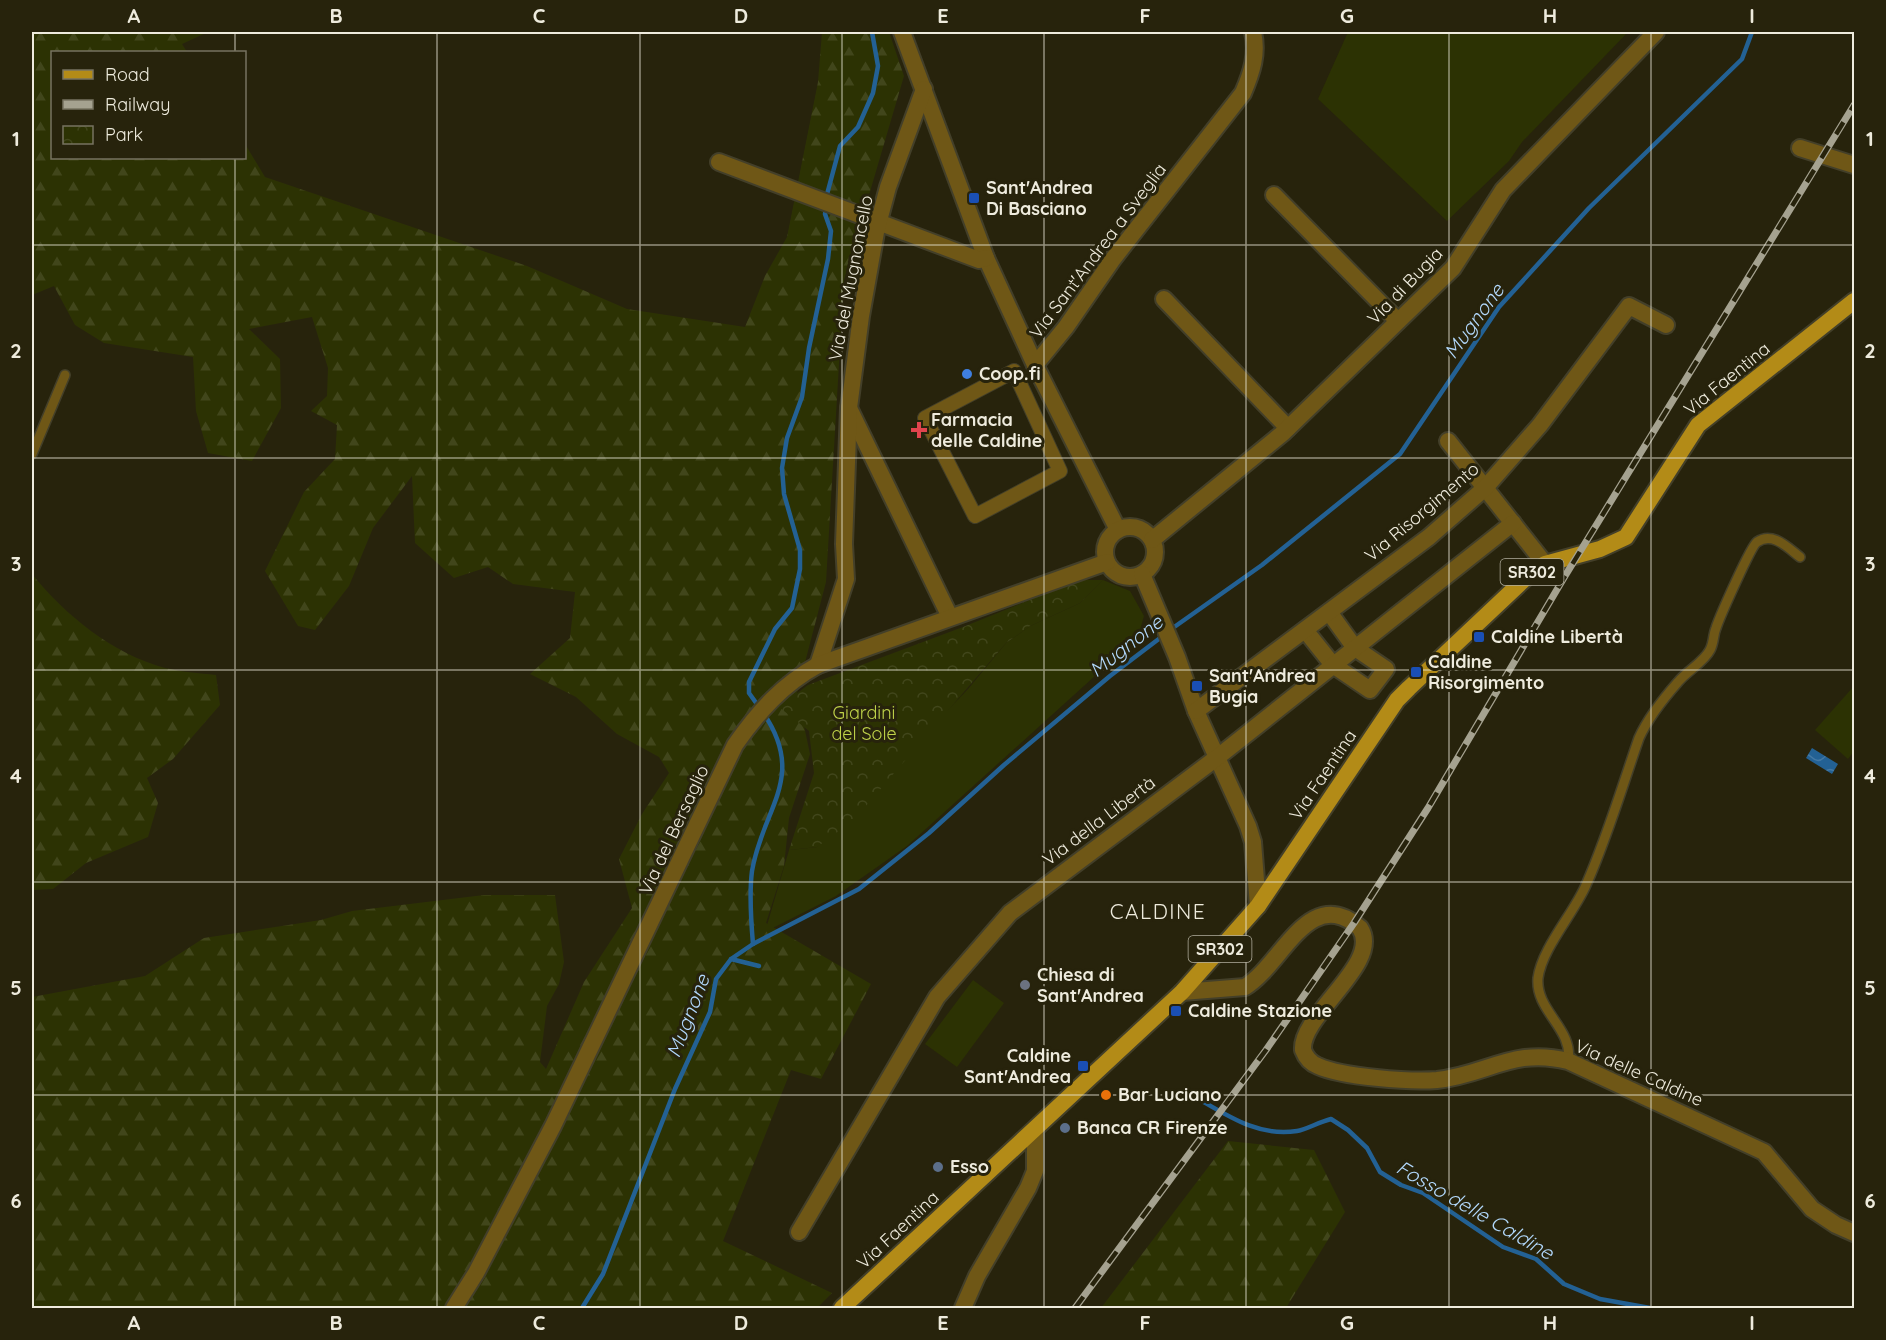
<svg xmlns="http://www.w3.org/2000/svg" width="1886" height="1340" font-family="Quicksand,sans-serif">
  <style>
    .grass { fill: #2c3203 }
    .forest { fill: url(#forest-firs) }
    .park { fill: url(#park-crowns) }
    .water { fill: url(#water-waves) }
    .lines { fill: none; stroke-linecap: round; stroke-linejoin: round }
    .stream { stroke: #236194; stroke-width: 4.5 }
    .service-casing { stroke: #433f29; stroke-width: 12 }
    .pedestrian-casing { stroke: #433f29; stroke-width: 16 }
    .minor-casing { stroke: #433f29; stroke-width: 20 }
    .primary-casing { stroke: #433f29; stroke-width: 20 }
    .service { stroke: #6f5716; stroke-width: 9 }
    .pedestrian { stroke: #6f5716; stroke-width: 14 }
    .minor { stroke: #6f5716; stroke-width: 16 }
    .primary { stroke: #b38b17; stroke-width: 16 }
    .rail-casing { stroke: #a5a290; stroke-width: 7 }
    .rail { stroke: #27230c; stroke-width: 4.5; stroke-dasharray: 14; stroke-linecap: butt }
    .grid { fill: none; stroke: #eeebdd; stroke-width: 1.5; stroke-opacity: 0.55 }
    .transit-dot { fill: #1a4fb4; stroke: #27230c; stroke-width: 2 }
    .shop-dot { fill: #3f7fe0; stroke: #27230c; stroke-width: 2 }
    .health-dot { fill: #e0444e; stroke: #27230c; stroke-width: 2 }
    .worship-dot { fill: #6b7280; stroke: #27230c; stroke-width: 2 }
    .food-dot { fill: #e8710a; stroke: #27230c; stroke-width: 2 }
    .service-dot { fill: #5c6f8a; stroke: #27230c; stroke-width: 2 }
    .labels { text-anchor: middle; stroke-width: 6; stroke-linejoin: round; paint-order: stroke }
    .shield { fill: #27230c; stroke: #b2af9e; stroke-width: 1.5 }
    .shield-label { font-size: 16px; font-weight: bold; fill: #eeebdd }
    .poi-label { font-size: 18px; font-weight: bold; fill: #eeebdd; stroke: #27230c; text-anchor: start }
    .street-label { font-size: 18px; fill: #eeebdd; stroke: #27230c }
    .park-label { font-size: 18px; fill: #bfd249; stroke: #27230c }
    .water-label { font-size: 20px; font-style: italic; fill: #b2d8fc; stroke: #27230c }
    .quarter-label { font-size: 21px; letter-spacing: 1.5px; fill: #eeebdd; stroke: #27230c }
    .neatline { fill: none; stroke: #eeebdd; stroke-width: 2 }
    .grid-label { font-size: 20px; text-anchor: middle; font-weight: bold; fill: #eeebdd }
  </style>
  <defs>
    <pattern id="forest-firs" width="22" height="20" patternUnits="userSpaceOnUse" patternTransform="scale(1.5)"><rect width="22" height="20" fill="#2c3203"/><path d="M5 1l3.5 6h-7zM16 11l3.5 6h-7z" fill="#41461b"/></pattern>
    <pattern id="park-crowns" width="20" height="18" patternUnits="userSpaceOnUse" patternTransform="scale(1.5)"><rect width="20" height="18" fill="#2c3203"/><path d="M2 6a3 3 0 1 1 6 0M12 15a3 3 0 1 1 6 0" fill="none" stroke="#41461b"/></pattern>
    <pattern id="water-waves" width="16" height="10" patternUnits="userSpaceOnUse" patternTransform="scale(1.5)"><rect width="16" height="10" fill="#236194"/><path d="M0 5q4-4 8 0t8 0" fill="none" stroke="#4378a3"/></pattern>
  </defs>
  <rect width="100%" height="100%" fill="#27230c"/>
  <g class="grass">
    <polygon points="1348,32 1628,32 1522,142 1509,161 1447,221 1318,99"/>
    <polygon points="1103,580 1130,591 1144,616 1138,637 907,846 836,896 765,932 789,850 817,847 968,689 1006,643 1030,626 1080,603"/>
    <polygon points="1854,686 1854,751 1848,759 1815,730"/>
    <polygon points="973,980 1004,1003 957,1067 925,1044"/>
  </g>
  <g class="forest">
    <polygon points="32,32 208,32 182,44 187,52 52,52 52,158 244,158 245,144 265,177 527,266 627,309 745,327 765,276 787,237 818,82 822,32 889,32 904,76 844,280 826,582 797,693 810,754 789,818 784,866 766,923 871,984 821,1079 791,1070 723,1241 832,1293 817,1308 32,1308 32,997 145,976 204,938 321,920 352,911 484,895 555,895 564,962 559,984 547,1006 540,1062 546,1069 584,982 632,908 619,859 642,814 669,773 659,757 617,734 576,697 530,674 570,638 575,592 513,584 488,567 454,578 415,543 412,476 373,528 349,586 315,630 298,626 265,571 304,492 335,459 337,425 311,411 327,396 328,368 312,317 249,329 280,359 281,408 252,461 208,453 196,411 193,357 104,343 75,325 54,286 32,295"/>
    <path d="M32,574C65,615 113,654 165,668C181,672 199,673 216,675L220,705L173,759L147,778L158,803L148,837L86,863L53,889L32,890Z"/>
    <polygon points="1228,1141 1314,1150 1345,1212 1286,1308 1101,1308"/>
  </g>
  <polygon class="park" points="1079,580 1103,580 1080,603 1030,626 1006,643 853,821 817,847 789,850 814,773 809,731 779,707 808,685 963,627"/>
  <polygon class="water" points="1812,748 1838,764 1832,774 1806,758"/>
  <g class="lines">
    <g class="stream">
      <polyline points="826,198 840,146 858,127 873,93 878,66 872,32"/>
      <polyline points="1170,630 1262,565 1400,454 1499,307 1589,208 1742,59 1752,32"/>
      <polyline points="759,707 749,693 749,682 775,629 792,608 800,569 800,550 784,494 782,468 787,438 802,397 809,348 828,259 831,231 825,214 826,207"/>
      <path d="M753,944C751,921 749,894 752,871C762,809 807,778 764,714"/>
      <polyline points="731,959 759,966"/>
      <path d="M1202,1101C1231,1118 1261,1137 1297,1131C1305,1130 1319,1122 1331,1119L1348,1130L1367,1148L1380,1172L1401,1185L1423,1193L1503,1247L1536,1259L1564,1284L1600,1299L1650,1308"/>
      <polyline points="582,1308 603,1274 675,1089 710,1012 716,979 731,959 753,944 859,889 929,833 1004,765 1110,676 1164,635"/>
    </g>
    <defs>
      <g id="service">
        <polyline points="32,454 65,375"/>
        <path d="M1568,1061C1574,1029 1535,1011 1538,978C1542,948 1574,913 1586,885C1607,838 1622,787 1639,738C1648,718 1663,699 1678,682C1687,671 1704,662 1710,650C1714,643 1713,635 1716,628C1720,616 1751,546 1757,542C1773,531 1788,548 1800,557"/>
      </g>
      <polygon id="pedestrian" points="1014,371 1060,471 975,516 925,418"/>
      <g id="minor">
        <polyline points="902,32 986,258 1035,365 1118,530"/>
        <polyline points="1800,148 1854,165"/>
        <polyline points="719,162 979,260 986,258"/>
        <polyline points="1274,195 1398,321"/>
        <polyline points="1164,299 1288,428"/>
        <path d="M1035,365L1066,327L1113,259L1243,93C1252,72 1258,54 1253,32"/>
        <polyline points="849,408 950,617"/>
        <polyline points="1448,441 1545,564"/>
        <circle cx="1130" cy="552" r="25"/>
        <polyline points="1152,540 1283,433 1453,268 1503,190 1656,32"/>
        <polyline points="1142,574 1177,657 1196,711 1248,826 1253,842 1258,906"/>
        <polyline points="1305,630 1333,665 1370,690 1386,669 1355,648 1329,612"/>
        <polyline points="818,665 846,579 844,544 849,408 861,316 876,232 888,187 924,89"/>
        <polyline points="1196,711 1429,537 1485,488 1540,425 1629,306 1666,325"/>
        <path d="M1182,992L1245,987C1282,965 1309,883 1360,928C1383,963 1300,1015 1303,1050C1306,1058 1310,1063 1318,1066C1342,1077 1410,1082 1437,1080C1487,1075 1513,1047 1568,1061L1764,1152L1812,1209L1836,1225L1854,1233"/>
        <polyline points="799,1232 937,997 1010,913 1219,756 1513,523"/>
        <path d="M454,1308L476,1273L553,1126L735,745C758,712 783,684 818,665L1107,562"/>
        <polyline points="963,1308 977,1276 1028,1188 1035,1171 1035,1131"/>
      </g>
      <polyline id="primary" points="842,1308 1182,992 1258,906 1397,700 1409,688 1531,573 1545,564 1600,549 1626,537 1698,425 1854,301"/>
    </defs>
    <use href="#service" class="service-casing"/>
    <use href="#pedestrian" class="pedestrian-casing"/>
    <use href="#minor" class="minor-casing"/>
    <use href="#primary" class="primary-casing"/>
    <use href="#service" class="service"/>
    <use href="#pedestrian" class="pedestrian"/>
    <use href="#minor" class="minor"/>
    <use href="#primary" class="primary"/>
    <defs>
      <polyline id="rail" points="1075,1308 1266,1050 1354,923 1428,808 1565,576 1854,105"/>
    </defs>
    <use href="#rail" class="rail-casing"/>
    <use href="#rail" class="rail"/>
  </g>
  <path class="grid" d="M235,32V52M437,32V1308M640,32V1308M842,32V1308M1044,32V1308M1246,32V1308M1449,32V1308M1651,32V1308M235,158V1308M32,245H1854M32,458H1854M32,670H1854M32,882H1854M32,1095H1854"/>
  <g class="transit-dot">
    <rect x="968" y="192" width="12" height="12" rx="3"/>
    <rect x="1473" y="631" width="12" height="12" rx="3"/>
    <rect x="1410" y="666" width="12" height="12" rx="3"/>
    <rect x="1191" y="680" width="12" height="12" rx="3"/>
    <rect x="1170" y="1005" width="12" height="12" rx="3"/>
    <rect x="1077" y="1060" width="12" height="12" rx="3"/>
  </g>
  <circle class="shop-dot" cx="967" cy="374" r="6"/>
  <path class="health-dot" d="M916 421h6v6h6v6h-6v6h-6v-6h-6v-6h6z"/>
  <circle class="worship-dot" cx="1025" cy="985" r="6"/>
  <circle class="food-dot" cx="1106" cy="1095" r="6"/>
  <g class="service-dot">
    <circle cx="1065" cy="1128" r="6"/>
    <circle cx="938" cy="1167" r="6"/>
  </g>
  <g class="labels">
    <g class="shield">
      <rect x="1500.5" y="559" width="63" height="26" rx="4.5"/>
      <rect x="1188.5" y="936" width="63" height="26" rx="4.5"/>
    </g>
    <g class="shield-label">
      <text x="1532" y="578">SR302</text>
      <text x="1220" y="955">SR302</text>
    </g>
    <g class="poi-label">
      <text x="986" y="194">Sant'Andrea<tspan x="986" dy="21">Di Basciano</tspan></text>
      <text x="979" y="380">Coop.fi</text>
      <text x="931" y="426">Farmacia<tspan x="931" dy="21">delle Caldine</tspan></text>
      <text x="1491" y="643">Caldine Libertà</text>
      <text x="1428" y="668">Caldine<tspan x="1428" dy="21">Risorgimento</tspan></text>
      <text x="1209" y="682">Sant'Andrea<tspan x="1209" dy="21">Bugia</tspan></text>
      <text x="1037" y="981">Chiesa di<tspan x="1037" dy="21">Sant'Andrea</tspan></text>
      <text x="1188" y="1017">Caldine Stazione</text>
      <text x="1071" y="1062" text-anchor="end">Caldine<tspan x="1071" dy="21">Sant'Andrea</tspan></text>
      <text x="1118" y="1101">Bar Luciano</text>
      <text x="1077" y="1134">Banca CR Firenze</text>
      <text x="950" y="1173">Esso</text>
    </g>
    <g class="street-label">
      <text transform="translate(1098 251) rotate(-53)" y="6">Via Sant'Andrea a Sveglia</text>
      <text transform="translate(851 278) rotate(-79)" y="6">Via del Mugnoncello</text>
      <text transform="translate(1405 286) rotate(-46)" y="6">Via di Bugia</text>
      <text transform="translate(1727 379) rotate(-39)" y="6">Via Faentina</text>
      <text transform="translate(1422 512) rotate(-40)" y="6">Via Risorgimento</text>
      <text transform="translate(1323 775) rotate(-56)" y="6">Via Faentina</text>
      <text transform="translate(1099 821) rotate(-37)" y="6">Via della Libertà</text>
      <text transform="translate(674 830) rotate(-65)" y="6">Via del Bersaglio</text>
      <text transform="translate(1639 1073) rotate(24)" y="6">Via delle Caldine</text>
      <text transform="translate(898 1230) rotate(-43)" y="6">Via Faentina</text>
    </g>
    <g class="park-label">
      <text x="864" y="719">Giardini<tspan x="864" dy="21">del Sole</tspan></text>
    </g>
    <g class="water-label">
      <text transform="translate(1474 321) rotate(-54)" y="7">Mugnone</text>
      <text transform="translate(1126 646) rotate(-38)" y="7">Mugnone</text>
      <text transform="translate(688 1016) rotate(-69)" y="7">Mugnone</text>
      <text transform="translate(1475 1210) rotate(30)" y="7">Fosso delle Caldine</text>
    </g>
    <g class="quarter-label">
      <text x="1158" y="919">CALDINE</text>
    </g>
  </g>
  <rect width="1886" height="1340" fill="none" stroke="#27230c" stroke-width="66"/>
  <rect x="51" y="51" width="195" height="108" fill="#27230c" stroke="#777360" stroke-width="1.5"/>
  <rect x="63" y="70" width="30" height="9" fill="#b38b17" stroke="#777360" stroke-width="1.5"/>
  <text x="105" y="81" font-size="18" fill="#eeebdd">Road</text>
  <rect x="63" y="100" width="30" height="9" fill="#a5a290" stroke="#777360" stroke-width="1.5"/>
  <text x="105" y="111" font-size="18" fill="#eeebdd">Railway</text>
  <rect x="63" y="126" width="30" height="18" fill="url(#park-crowns)" stroke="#777360" stroke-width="1.5"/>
  <text x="105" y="141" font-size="18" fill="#eeebdd">Park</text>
  <rect x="33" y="33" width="1820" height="1274" class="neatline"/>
  <g class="grid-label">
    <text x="134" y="23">A</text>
    <text x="336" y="23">B</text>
    <text x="539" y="23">C</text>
    <text x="741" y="23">D</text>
    <text x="943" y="23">E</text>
    <text x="1145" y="23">F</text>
    <text x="1347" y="23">G</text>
    <text x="1550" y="23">H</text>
    <text x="1752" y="23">I</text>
    <text x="16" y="146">1</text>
    <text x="1870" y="146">1</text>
    <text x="16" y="358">2</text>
    <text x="1870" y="358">2</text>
    <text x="16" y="571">3</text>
    <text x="1870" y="571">3</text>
    <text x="16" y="783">4</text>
    <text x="1870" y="783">4</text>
    <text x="16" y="995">5</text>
    <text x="1870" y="995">5</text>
    <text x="16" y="1208">6</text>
    <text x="1870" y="1208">6</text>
    <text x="134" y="1330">A</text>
    <text x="336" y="1330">B</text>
    <text x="539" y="1330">C</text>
    <text x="741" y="1330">D</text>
    <text x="943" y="1330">E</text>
    <text x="1145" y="1330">F</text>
    <text x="1347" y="1330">G</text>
    <text x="1550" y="1330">H</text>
    <text x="1752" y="1330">I</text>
  </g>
</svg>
